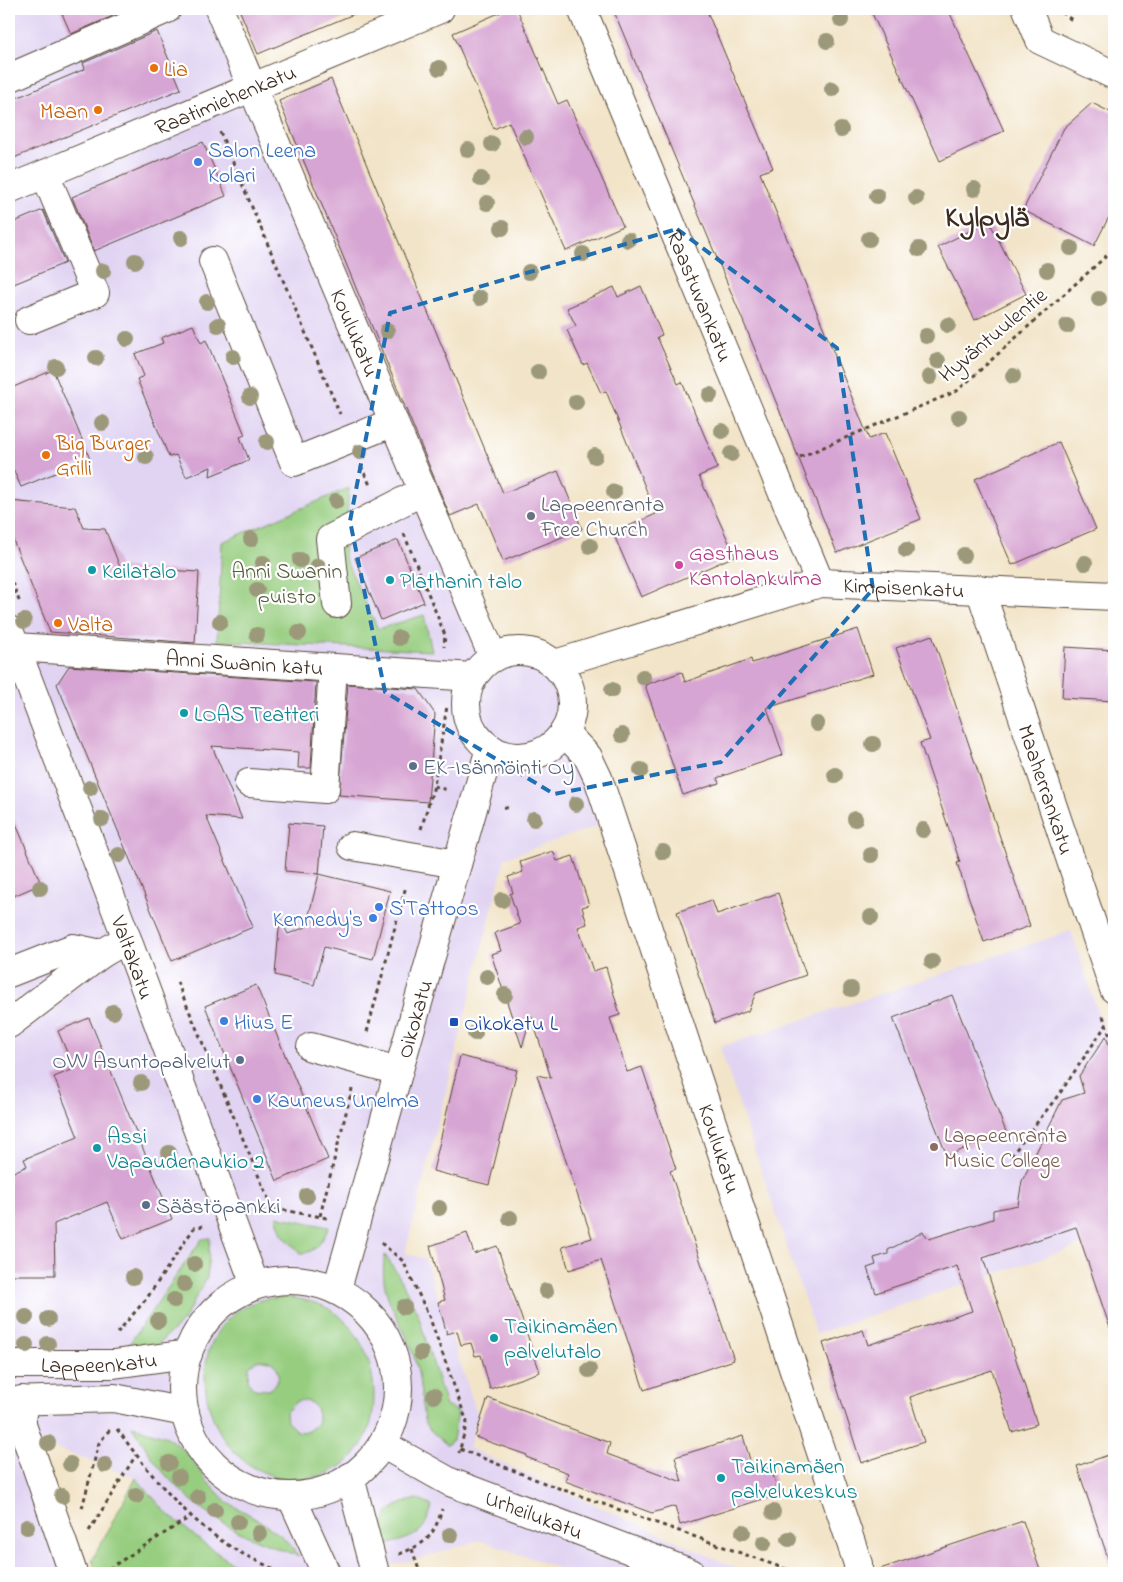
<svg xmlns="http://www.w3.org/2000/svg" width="1123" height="1582" font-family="'Indie Flower',sans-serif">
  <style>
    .built { fill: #e1d4f3 }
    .green { fill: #96cd7f; stroke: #687c4e; fill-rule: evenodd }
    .building { fill: #d7a5d3 }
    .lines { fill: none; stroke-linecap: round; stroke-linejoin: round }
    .minor-casing { stroke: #564638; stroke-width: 30 }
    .major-casing { stroke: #564638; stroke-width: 30 }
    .path { stroke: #564638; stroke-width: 3; stroke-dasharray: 4 4; stroke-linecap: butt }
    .minor { stroke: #fff; stroke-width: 28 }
    .major { stroke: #fff; stroke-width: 28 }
    .tree { fill: #9c997a }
    .marked { fill: none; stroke: #1f6fb2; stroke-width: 4; stroke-dasharray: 10 6; stroke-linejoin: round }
    .food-dot { fill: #e8710a; stroke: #fff; stroke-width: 2 }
    .shop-dot { fill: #3f7fe0; stroke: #fff; stroke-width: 2 }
    .worship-dot { fill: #6b7280; stroke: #fff; stroke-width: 2 }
    .hotel-dot { fill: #d1479c; stroke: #fff; stroke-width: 2 }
    .culture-dot { fill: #0f9aa8; stroke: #fff; stroke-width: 2 }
    .service-dot { fill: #5c6f8a; stroke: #fff; stroke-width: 2 }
    .transit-dot { fill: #1a4fb4; stroke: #fff; stroke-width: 2 }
    .education-dot { fill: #8d6e63; stroke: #fff; stroke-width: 2 }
    .labels { text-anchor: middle; stroke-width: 4.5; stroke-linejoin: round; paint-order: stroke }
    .food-label { font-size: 22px; fill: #c56008; stroke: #fff; text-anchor: start }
    .street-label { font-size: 22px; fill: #3b2a1e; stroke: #fff }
    .shop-label { font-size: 22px; fill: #366cbe; stroke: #fff; text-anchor: start }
    .worship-label { font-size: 22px; fill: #5b616d; stroke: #fff; text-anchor: start }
    .hotel-label { font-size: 22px; fill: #b23c85; stroke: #fff; text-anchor: start }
    .culture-label { font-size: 22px; fill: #0d838f; stroke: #fff; text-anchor: start }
    .park-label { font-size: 22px; fill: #565b3b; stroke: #fff }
    .service-label { font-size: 22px; fill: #4e5e75; stroke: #fff; text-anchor: start }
    .transit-label { font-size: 22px; fill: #164399; stroke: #fff; text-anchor: start }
    .education-label { font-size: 22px; fill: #785e54; stroke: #fff; text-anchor: start }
    .district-label { font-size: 28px; font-weight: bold; fill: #3b2a1e; stroke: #fff }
  </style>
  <rect width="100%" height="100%" fill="#fff"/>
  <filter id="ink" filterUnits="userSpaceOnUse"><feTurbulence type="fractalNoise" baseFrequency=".02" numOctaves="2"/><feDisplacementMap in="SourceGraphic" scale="10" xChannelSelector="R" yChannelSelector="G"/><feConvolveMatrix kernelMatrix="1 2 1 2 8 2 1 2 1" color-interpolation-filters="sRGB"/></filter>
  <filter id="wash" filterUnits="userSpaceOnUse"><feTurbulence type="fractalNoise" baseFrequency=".0096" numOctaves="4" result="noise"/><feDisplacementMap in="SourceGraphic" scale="20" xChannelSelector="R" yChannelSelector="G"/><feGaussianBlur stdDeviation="1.12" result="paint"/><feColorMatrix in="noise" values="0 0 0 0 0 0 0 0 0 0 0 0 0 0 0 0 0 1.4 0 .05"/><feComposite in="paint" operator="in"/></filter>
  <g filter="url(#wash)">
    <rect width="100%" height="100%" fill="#f2e4c8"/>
    <g class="built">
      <polygon points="9,9 219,9 503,653 529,651 543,656 555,664 569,685 572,698 571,716 564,732 611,821 505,858 405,1253 425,1259 478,1416 469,1448 747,1573 572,1573 480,1540 422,1558 360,1573 247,1573 204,1544 165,1511 136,1478 14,1433 62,1573 9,1573"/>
      <polygon points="1071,931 1114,1060 1114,1234 816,1334 720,1047"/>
    </g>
    <g class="green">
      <polygon points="349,488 344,557 378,629 424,615 432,651 217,641 222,542"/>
      <path d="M276,1216L329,1227C323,1240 316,1254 300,1253L282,1234Z"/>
      <polygon points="210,1238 207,1277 183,1321 156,1346 127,1358 129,1344 199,1243 202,1239"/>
      <path d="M385,1255L399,1276L418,1314L446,1406L458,1412L453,1440L447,1445L430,1430L424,1420C421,1398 420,1372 412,1351C400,1316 377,1295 385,1255Z"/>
      <path d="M286,1297C303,1299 318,1302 333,1311C387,1347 392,1455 322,1475C211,1507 157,1333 260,1300C268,1298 278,1298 286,1297ZM258,1360C278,1357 287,1379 269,1390L254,1389L248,1381L249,1366ZM297,1401C312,1398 321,1409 317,1424L308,1431L298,1432L287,1422L286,1412Z"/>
      <path d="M132,1426L167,1437L185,1451L207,1481L228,1503L256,1518L283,1537L299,1556C242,1537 198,1515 159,1467C149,1455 141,1439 132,1426Z"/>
      <polygon points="136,1478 165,1511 204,1544 247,1573 97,1573 92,1560"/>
      <path d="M417,1499L432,1506C424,1536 415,1536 387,1545C378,1517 389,1505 417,1499Z"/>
    </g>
    <g id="blocks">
      <g class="building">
        <polygon points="60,9 129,9 71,34"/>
        <polygon points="239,9 366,9 258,54"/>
        <polygon points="508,9 517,9 558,104 567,100 623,226 566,251 509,122 494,129 453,33"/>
        <polygon points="613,9 706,9 773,168 760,173 869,439 885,433 921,519 837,553 751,340"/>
        <polygon points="870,9 948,9 1004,131 940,161"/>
        <polygon points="157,31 181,89 9,160 9,101 85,69 83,63"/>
        <polygon points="331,79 503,493 558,471 582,529 503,561 479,504 450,516 279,101"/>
        <polygon points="1092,103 1114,114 1114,207 1094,246 1023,210 1064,128"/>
        <polygon points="203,142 226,196 94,251 72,197"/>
        <polygon points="43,210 65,263 9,286 9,224"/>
        <polygon points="989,221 1026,294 975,320 938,247"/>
        <polygon points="641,286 662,335 657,337 678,384 682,382 718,468 699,476 735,556 641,597 613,533 656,514 606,391 601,393 587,363 583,365 567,330 576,326 567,308 614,287 618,297"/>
        <polygon points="193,325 201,343 206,340 245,435 240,437 249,460 210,476 211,467 186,477 176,455 169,457 137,379 144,376 135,354 163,343 161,338"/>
        <polygon points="53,370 90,459 21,487 9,460 9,389"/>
        <polygon points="1059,442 1096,529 1012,565 975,479"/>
        <polygon points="9,501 75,507 84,528 105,529 120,567 199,572 195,643 50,632 9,530"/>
        <polygon points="398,540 424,602 381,620 355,558"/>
        <polygon points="858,629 873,674 767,708 783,755 717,778 719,783 683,795 645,685 682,672 685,682 751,659 752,663"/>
        <polygon points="932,635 1030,926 984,942 957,863 960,862 920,743 930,740 896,648"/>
        <polygon points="1065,647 1114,650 1114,701 1062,698"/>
        <polygon points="69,666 316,682 311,768 298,768 299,752 212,746 242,819 206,816 253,927 172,961 57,684"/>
        <polygon points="348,684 418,689 435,714 428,802 339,795"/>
        <polygon points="9,807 41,884 9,898"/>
        <polygon points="289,823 323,826 319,874 285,871"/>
        <polygon points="553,851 557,861 573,856 589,905 582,907 587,924 578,927 593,971 606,967 620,1015 610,1018 627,1072 642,1067 676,1169 670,1171 734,1360 644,1390 601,1260 569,1270 562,1247 592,1238 537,1075 551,1078 531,1015 522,1047 491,954 501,951 495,933 520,924 510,894 513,893 508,877 523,872 520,862"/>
        <polygon points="319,874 390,891 373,959 324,947 314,985 275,975 280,918 288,934 306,927"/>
        <polygon points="778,893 806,975 756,993 748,1011 715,1023 677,912 712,900 717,914"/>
        <polygon points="256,985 328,1159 277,1181 205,1006"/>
        <polygon points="952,995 1006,1132 947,1156 893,1018"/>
        <polygon points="89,1018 172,1219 123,1239 107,1202 54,1224 55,1275 9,1275 9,1174 27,1166 24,1159 78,1137 54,1077 74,1069 58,1031"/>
        <polygon points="1106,1036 1114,1061 1114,1327 1110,1328 1076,1227 983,1258 1037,1424 1012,1432 992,1370 910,1397 924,1442 861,1463 823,1343 863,1330 868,1345 972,1311 957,1266 876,1293 867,1268 876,1265 874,1258 888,1254 888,1250 923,1232 929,1239 993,1219 993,1210 1018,1205 1022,1181 1062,1100 1084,1093 1079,1076"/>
        <polygon points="460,1056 517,1070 489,1185 433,1171"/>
        <polygon points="467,1233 474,1254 497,1246 540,1372 490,1389 481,1355 475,1356 471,1343 461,1345 457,1331 447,1334 438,1302 445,1300 430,1246"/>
        <polygon points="488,1398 610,1443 607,1454 682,1482 675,1457 743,1436 753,1470 770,1465 779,1494 680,1525 675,1506 652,1513 565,1481 568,1473 526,1457 527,1455 475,1437"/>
        <polygon points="1114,1453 1114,1564 1110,1564 1077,1466"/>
        <polygon points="1023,1521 1041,1573 881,1573 880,1569"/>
      </g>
    </g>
  </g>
  <g filter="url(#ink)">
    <use href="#blocks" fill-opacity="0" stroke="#564638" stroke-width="1"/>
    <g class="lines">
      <defs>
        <g id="minor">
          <path id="s1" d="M582,9L820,583"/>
          <polyline points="1027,9 1040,40 1114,75"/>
          <polyline points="9,78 167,9"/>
          <path id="s2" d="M9,189L440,9"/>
          <polyline points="213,261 294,462 394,422"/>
          <polyline points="29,320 95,293 45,174"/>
          <path id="s3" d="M980,589L1114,989"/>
          <polyline points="337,604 330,539 423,491"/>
          <path id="s4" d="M9,630L127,939L255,1285"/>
          <path id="s5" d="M16,647L473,677"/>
          <path id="s6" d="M555,664L820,583L1114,596"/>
          <path id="s7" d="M564,732L588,757L598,778L858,1564V1573"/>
          <polyline points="249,783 325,789 333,668"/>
          <polyline points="352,846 457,864"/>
          <polyline points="9,973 73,948 101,954 127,939"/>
          <polyline points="9,1024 101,954"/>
          <polyline points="311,1047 398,1071"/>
          <polyline points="22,1400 22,1425 73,1573"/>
          <path id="s8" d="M382,1444L450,1482L691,1573"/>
        </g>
        <g id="major">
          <path id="s9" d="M219,9L493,657"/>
          <circle cx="519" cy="704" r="53"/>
          <circle cx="290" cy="1388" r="108"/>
          <path id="s10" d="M337,1289L490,748"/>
          <path id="s11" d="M9,1364H114L188,1354"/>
          <polyline points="9,1401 114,1398 185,1412"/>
          <polyline points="350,1477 375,1573"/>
          <polyline points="291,1496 326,1573"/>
        </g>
      </defs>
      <use href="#minor" class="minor-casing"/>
      <use href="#major" class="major-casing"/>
      <g class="path">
        <polyline points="1062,12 1073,21"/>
        <polyline points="220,132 340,414"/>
        <polyline points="800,457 957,391 1114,249"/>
        <polyline points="361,466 370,485"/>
        <polyline points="404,534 445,635 444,647"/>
        <polyline points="9,575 20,603"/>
        <polyline points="434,786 447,790"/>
        <polyline points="504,807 511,809"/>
        <polyline points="421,829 434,786 447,706"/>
        <polyline points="177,982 272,1208"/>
        <polyline points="1103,1016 1114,1048"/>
        <polyline points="367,1032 406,886"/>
        <polyline points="1011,1156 1060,1093 1106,1025"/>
        <polyline points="260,1211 272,1208 327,1218"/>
        <polyline points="320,1216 352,1089"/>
        <polyline points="381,1243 403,1261 429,1316 467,1422 459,1453"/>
        <polyline points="117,1333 147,1298 194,1228 203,1226"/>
        <path d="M117,1429C150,1474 184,1517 231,1547C247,1557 266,1565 282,1573"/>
        <polyline points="460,1449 547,1484 797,1573"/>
        <polyline points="82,1508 99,1443 111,1428"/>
        <polyline points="89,1531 136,1455"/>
        <polyline points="412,1549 420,1573"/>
        <path d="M399,1554C426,1544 434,1536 442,1509"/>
        <polyline points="102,1573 190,1517"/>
      </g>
      <use href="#minor" class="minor"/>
      <use href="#major" class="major"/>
    </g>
    <g class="tree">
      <circle cx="841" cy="20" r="8"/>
      <circle cx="827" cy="41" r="8"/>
      <circle cx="439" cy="68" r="8"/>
      <circle cx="832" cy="89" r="8"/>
      <circle cx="841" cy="130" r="8"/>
      <circle cx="526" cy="137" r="8"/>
      <circle cx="492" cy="144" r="8"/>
      <circle cx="468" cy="150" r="8"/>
      <circle cx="481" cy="179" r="8"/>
      <circle cx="974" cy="189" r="8"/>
      <circle cx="877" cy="196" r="8"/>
      <circle cx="916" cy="198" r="8"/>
      <circle cx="487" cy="203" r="8"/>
      <circle cx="502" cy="228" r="8"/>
      <circle cx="181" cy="238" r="8"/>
      <circle cx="869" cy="239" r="8"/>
      <circle cx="628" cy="240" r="8"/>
      <circle cx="1071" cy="248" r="8"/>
      <circle cx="919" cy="249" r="8"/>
      <circle cx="583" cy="254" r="8"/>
      <circle cx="135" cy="261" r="8"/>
      <circle cx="1047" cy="270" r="8"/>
      <circle cx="103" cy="271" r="8"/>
      <circle cx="529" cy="272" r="8"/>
      <circle cx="480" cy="298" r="8"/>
      <circle cx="1099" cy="299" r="8"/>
      <circle cx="207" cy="302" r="8"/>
      <circle cx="218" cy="325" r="8"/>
      <circle cx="948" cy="325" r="8"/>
      <circle cx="1067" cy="326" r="8"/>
      <circle cx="387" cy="331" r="8"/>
      <circle cx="926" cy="336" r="8"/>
      <circle cx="127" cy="339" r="8"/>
      <circle cx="233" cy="357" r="8"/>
      <circle cx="96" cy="358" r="8"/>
      <circle cx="938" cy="361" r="8"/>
      <circle cx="56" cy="367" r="8"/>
      <circle cx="538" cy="372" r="8"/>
      <circle cx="1013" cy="376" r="8"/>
      <circle cx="930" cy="377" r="8"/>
      <circle cx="710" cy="395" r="8"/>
      <circle cx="250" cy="397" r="8"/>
      <circle cx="576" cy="402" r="8"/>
      <circle cx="959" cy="417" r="8"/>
      <circle cx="102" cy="423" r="8"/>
      <circle cx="722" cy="431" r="8"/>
      <circle cx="267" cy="442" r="8"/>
      <circle cx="360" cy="452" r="8"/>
      <circle cx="731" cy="454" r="8"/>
      <circle cx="595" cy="456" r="8"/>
      <circle cx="146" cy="457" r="8"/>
      <circle cx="614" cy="492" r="8"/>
      <circle cx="336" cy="501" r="8"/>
      <circle cx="251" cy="539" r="8"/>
      <circle cx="590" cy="546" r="8"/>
      <circle cx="906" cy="550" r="8"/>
      <circle cx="964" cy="555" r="8"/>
      <circle cx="300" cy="560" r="8"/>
      <circle cx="263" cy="563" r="8"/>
      <circle cx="1085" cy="563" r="8"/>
      <circle cx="318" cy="566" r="8"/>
      <circle cx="257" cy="590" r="8"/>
      <circle cx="24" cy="621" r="8"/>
      <circle cx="220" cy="622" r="8"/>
      <circle cx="299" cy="633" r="8"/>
      <circle cx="257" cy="635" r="8"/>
      <circle cx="399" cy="638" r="8"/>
      <circle cx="643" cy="677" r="8"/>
      <circle cx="612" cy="690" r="8"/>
      <circle cx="817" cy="724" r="8"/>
      <circle cx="622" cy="735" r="8"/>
      <circle cx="873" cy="744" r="8"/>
      <circle cx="641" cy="770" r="8"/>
      <circle cx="835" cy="775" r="8"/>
      <circle cx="90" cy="788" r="8"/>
      <circle cx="576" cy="804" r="8"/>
      <circle cx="102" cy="819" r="8"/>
      <circle cx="534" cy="819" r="8"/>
      <circle cx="855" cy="819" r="8"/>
      <circle cx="923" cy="830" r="8"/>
      <circle cx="663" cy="852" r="8"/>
      <circle cx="119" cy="855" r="8"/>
      <circle cx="871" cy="855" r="8"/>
      <circle cx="40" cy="888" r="8"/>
      <circle cx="502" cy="900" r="8"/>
      <circle cx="871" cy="917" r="8"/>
      <circle cx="932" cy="962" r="8"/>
      <circle cx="487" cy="977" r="8"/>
      <circle cx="851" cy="989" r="8"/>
      <circle cx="505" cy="995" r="8"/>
      <circle cx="113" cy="1012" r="8"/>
      <circle cx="475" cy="1033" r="8"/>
      <circle cx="141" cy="1083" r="8"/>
      <circle cx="169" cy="1153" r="8"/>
      <circle cx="307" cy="1196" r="8"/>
      <circle cx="439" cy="1208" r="8"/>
      <circle cx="510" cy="1218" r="8"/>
      <circle cx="194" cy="1264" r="8"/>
      <circle cx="133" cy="1277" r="8"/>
      <circle cx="184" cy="1284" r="8"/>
      <circle cx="546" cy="1291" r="8"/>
      <circle cx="174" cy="1300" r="8"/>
      <circle cx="404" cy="1307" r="8"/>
      <circle cx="26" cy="1317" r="8"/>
      <circle cx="48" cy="1319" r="8"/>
      <circle cx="158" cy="1321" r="8"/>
      <circle cx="48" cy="1344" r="8"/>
      <circle cx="26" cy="1345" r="8"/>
      <circle cx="421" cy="1353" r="8"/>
      <circle cx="589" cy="1370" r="8"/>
      <circle cx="434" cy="1396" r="8"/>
      <circle cx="48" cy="1443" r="8"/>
      <circle cx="169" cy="1463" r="8"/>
      <circle cx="70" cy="1464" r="8"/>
      <circle cx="105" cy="1465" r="8"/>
      <circle cx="179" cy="1477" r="8"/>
      <circle cx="62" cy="1496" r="8"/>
      <circle cx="136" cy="1496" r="8"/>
      <circle cx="198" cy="1497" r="8"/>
      <circle cx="215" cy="1510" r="8"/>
      <circle cx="773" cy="1512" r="8"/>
      <circle cx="238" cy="1522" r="8"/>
      <circle cx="27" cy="1527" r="8"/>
      <circle cx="743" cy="1532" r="8"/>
      <circle cx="259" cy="1533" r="8"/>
      <circle cx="450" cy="1535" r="8"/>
      <circle cx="789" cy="1539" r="8"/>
      <circle cx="764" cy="1543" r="8"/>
    </g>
  </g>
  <path class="marked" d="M677,229L837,348L873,589L721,762L554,794L385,692L350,521L390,313Z"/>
  <g class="food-dot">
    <circle cx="154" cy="68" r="5"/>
    <circle cx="98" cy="110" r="5"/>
    <circle cx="46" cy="455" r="5"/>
    <circle cx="58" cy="623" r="5"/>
  </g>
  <g class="shop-dot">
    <circle cx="198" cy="162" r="5"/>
    <circle cx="379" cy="907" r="5"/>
    <circle cx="373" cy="918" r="5"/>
    <circle cx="224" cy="1021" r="5"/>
    <circle cx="257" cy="1099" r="5"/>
  </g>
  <circle class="worship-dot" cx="531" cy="516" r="5"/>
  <circle class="hotel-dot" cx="679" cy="565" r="5"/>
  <g class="culture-dot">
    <circle cx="92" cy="570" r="5"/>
    <circle cx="390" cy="580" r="5"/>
    <circle cx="184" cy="713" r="5"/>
    <circle cx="97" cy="1148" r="5"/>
    <circle cx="494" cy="1338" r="5"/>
    <circle cx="721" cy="1478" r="5"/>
  </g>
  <g class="service-dot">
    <circle cx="413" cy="766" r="5"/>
    <circle cx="240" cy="1060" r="5"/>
    <circle cx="146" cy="1205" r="5"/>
  </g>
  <rect class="transit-dot" x="449" y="1017" width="10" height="10" rx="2.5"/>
  <circle class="education-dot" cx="934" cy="1147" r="5"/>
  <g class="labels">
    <g class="food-label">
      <text x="164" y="76">Lia</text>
      <text x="88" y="118" text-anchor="end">Maan</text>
      <text x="56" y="450">Big Burger<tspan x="56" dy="25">Grilli</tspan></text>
      <text x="68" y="631">Valta</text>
    </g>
    <g class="street-label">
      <text dy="8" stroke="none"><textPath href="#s2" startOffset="234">Raatimiehenkatu</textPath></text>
      <text dy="8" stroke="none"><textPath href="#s1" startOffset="310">Raastuvankatu</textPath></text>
      <text dy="8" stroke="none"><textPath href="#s9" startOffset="351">Koulukatu</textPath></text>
      <text transform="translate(992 334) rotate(-40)" y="8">Hyväntuulentie</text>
      <text dy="8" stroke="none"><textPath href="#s6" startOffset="361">Kimpisenkatu</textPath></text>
      <text dy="8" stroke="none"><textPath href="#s5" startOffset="229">Anni Swanin katu</textPath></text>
      <text dy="8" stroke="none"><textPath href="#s3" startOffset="211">Maaherrankatu</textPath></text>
      <text dy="8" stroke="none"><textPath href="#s4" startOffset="350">Valtakatu</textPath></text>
      <text dy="8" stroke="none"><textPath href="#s10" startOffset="281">Oikokatu</textPath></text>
      <text dy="8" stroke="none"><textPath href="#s7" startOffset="448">Koulukatu</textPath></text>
      <text dy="8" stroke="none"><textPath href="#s11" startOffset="90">Lappeenkatu</textPath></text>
      <text dy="8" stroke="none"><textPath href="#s8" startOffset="168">Urheilukatu</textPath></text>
    </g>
    <g class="shop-label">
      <text x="208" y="157">Salon Leena<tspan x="208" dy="25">Kolari</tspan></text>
      <text x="389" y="915">S'Tattoos</text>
      <text x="363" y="926" text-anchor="end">Kennedy's</text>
      <text x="234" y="1029">Hius E</text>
      <text x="267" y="1107">Kauneus Unelma</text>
    </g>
    <g class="worship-label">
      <text x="541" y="511">Lappeenranta<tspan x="541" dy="25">Free Church</tspan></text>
    </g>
    <g class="hotel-label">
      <text x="689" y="560">Gasthaus<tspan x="689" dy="25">Kantolankulma</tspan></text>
    </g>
    <g class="culture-label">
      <text x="102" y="578">Keilatalo</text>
      <text x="400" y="588">Plathanin talo</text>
      <text x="194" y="721">LOAS Teatteri</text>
      <text x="107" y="1143">Assi<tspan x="107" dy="25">Vapaudenaukio 2</tspan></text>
      <text x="504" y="1333">Taikinamäen<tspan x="504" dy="25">palvelutalo</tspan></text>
      <text x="731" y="1473">Taikinamäen<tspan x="731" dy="25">palvelukeskus</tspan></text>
    </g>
    <g class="park-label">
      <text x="287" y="578">Anni Swanin<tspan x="287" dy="25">puisto</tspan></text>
    </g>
    <g class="service-label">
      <text x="423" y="774">EK-Isännöinti Oy</text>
      <text x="230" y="1068" text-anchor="end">OVV Asuntopalvelut</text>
      <text x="156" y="1213">Säästöpankki</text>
    </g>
    <g class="transit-label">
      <text x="464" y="1030">Oikokatu L</text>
    </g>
    <g class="education-label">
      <text x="944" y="1142">Lappeenranta<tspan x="944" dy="25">Music College</tspan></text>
    </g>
    <g class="district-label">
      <text x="987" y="226">Kylpylä</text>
    </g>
  </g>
  <rect width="1123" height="1582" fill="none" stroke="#fff" stroke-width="30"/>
</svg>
